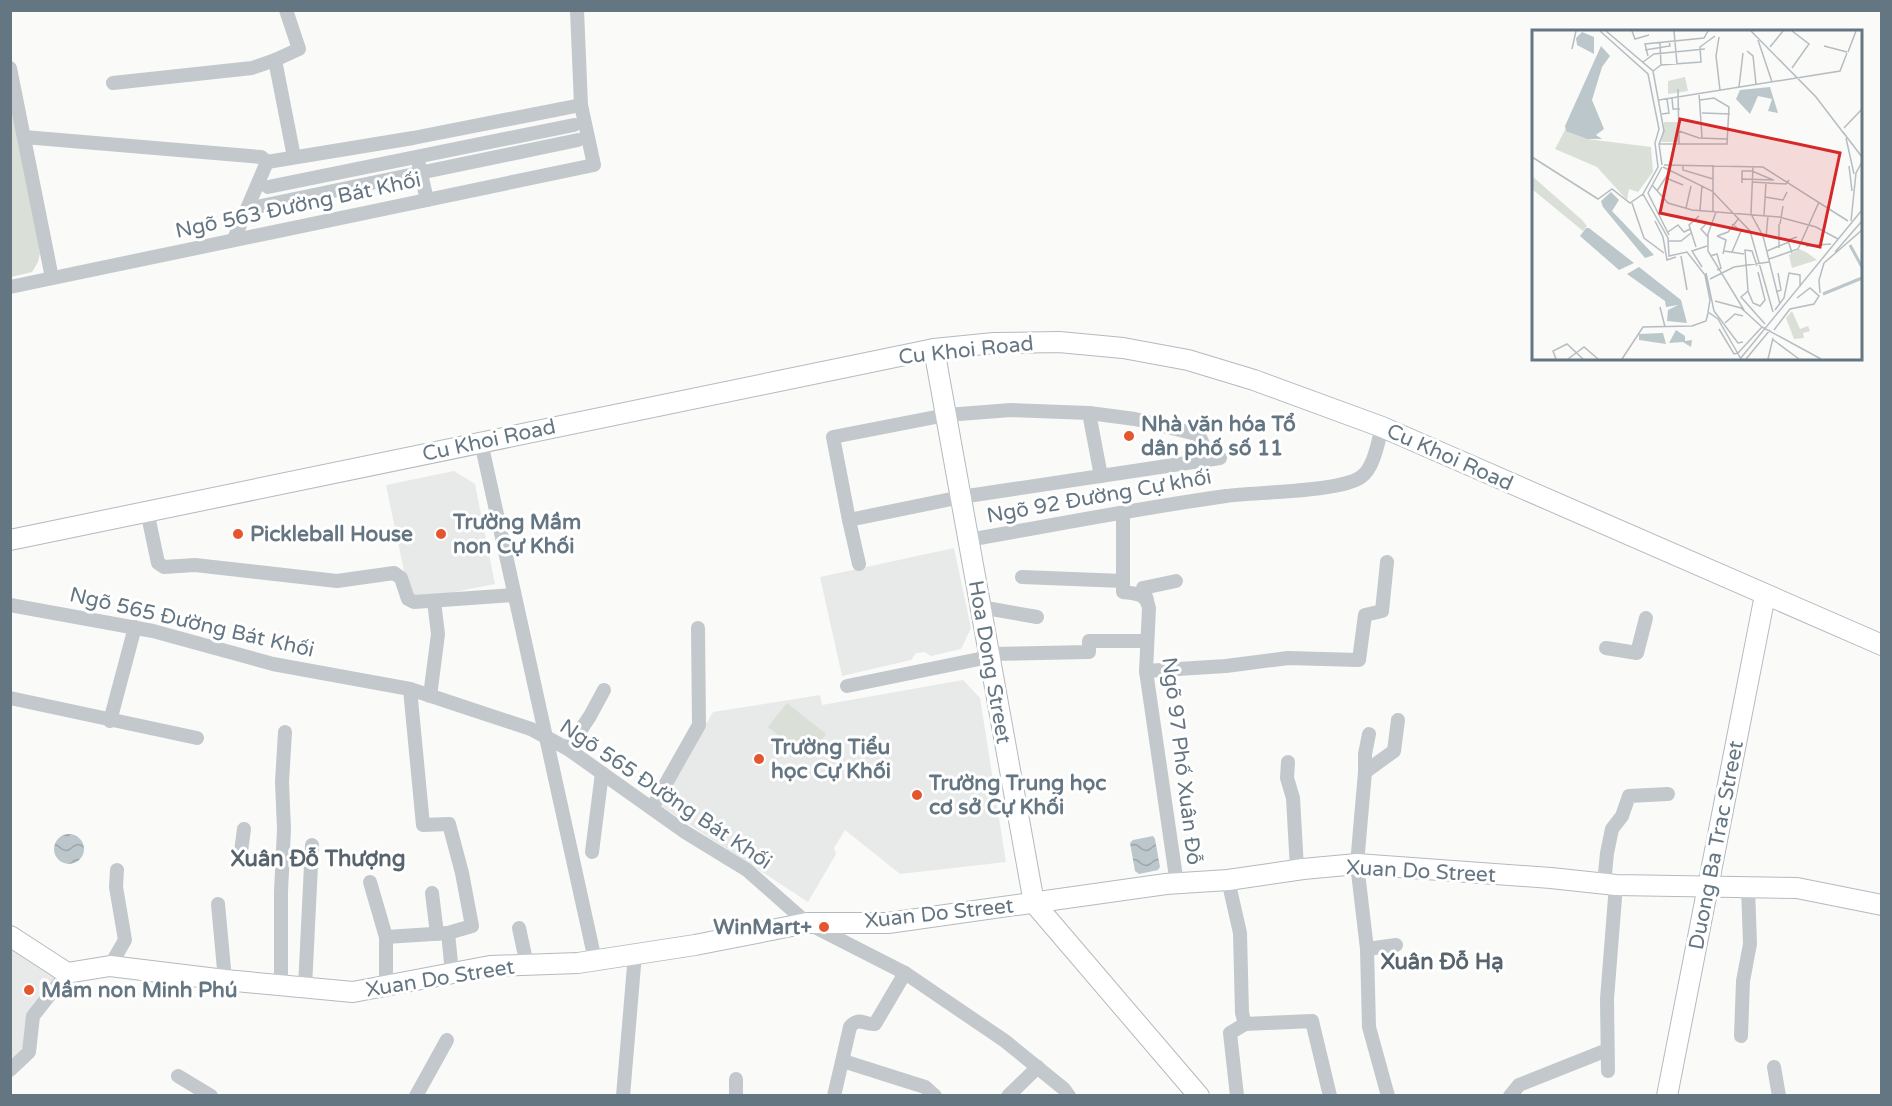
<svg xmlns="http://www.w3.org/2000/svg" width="1892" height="1106" font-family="'Varela Round',sans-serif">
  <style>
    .built { fill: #e8e9e9 }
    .park { fill: #dadfd7 }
    .water { fill: url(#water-waves) }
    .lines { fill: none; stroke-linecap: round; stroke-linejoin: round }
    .secondary-casing { stroke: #b3babf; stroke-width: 22 }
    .street { stroke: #c3c8cc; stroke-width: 14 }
    .secondary { stroke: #fff; stroke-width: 20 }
    .poi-dot { fill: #e4572e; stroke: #fff; stroke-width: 2 }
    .labels { text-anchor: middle; stroke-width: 6; stroke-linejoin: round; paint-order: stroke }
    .street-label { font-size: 21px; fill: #657683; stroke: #fff }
    .poi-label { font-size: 21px; font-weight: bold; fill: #657683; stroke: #fff; text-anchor: start }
    .neighbourhood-label { font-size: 22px; font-weight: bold; fill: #57646e; stroke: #fff }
    .inset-river { fill: none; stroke: #bbc7cb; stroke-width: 3 }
    .inset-road { fill: none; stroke: #b5bdc2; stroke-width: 1.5 }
    .view { fill: #d62828; fill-opacity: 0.15; stroke: #d62828; stroke-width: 3 }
    .inset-edge { fill: none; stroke: #657683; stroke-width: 3 }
  </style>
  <defs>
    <pattern id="water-waves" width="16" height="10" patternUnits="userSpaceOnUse" patternTransform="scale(1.5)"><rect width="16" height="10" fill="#bbc7cb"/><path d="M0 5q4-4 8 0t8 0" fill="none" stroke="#9ca6aa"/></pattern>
  </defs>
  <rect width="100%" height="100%" fill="#fafaf8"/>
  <g class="built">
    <polygon points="454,471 475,484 495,584 424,598 409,595 386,485"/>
    <polygon points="954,548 971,628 961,649 931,656 925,652 916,653 911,660 842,676 820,577"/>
    <polygon points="963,680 980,698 1006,862 900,874 845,830 834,848 836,854 808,902 659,805 713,712 820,695 822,705"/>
    <polygon points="11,945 57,978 29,1015 26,1050 11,1066"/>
  </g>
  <g class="park">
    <polygon points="10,93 40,253 38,262 32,272 11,277"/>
    <polygon points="787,703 826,734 807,758 768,727"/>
  </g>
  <g class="water">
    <circle cx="69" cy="849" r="15"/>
    <polygon points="1153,836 1155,839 1160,867 1158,870 1139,874 1135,871 1130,843 1133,840"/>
  </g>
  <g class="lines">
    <defs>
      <g id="secondary">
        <polyline points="934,349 1034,903 1199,1096"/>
        <polyline points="10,540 934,349 994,343 1059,342 1123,348 1188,360 1254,380 1382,427 1882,645"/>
        <polyline points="10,936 67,973 110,966 225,980 353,992 490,966 578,963 695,945 807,923 888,923 1166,884 1228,880 1303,869 1357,864 1551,878 1616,885 1797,888 1882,905"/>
        <polyline points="1667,1096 1765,595"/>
      </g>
    </defs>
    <use href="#secondary" class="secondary-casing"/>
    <g class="street">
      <polyline points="286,10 299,49 275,60 294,157"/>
      <polyline points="10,68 52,278"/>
      <polyline points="113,83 252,68 275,60"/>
      <polyline points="24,137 261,157 267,162"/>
      <polyline points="267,162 413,138 581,105"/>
      <polyline points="419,165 427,200"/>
      <polyline points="268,187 574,125"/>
      <polyline points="261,206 578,140"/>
      <polyline points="234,239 267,162"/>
      <polyline points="10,287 594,165 581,105 577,10"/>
      <polyline points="1089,413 1101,476"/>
      <polyline points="481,442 595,960"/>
      <polyline points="147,511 158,563 164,567 195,565 337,581 394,573 401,578 408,599 414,602 514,595"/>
      <path d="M1123,514V592C1137,594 1146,593 1149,608L1146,671L1177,884"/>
      <path d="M849,520L833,437L946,415L1011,410L1089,413L1135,419L1196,434C1207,443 1204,454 1194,462"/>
      <path d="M968,540C1054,525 1140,508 1226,496C1255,492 1340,492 1361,477C1374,468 1378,442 1382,427"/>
      <polyline points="859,564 849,520 961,497 1220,458"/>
      <polyline points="1022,577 1123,581"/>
      <polyline points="1147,600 1143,588 1176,581"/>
      <polyline points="10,605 153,631 273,664 410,689 531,729 568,749 685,832 747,870 807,923 905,973 1005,1041 1064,1089 1069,1096"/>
      <polyline points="980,607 1037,617"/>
      <polyline points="1606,648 1637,653 1646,618"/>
      <polyline points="989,654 1089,652 1089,641 1147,641"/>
      <polyline points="1146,671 1226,666 1288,658 1359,660 1365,615 1382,611 1387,562"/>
      <polyline points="847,686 989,657"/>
      <polyline points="410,689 423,825 449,824 462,873 472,926 448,933 452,973"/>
      <polyline points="430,696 438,634 434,601"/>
      <polyline points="10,698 197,738"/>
      <polyline points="110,721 135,627"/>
      <polyline points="1369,734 1365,754 1365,772 1357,864 1367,949 1396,945"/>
      <polyline points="568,749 590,716 604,690"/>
      <polyline points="1288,762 1287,778 1293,798 1297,869"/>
      <polyline points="1365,772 1394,751 1398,720"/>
      <polyline points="652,808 699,725 698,628"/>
      <polyline points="244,829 240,859 282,862"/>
      <polyline points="592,852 602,773"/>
      <polyline points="1228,880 1240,933 1242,1013 1245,1024"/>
      <polyline points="370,882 386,937 386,986"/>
      <polyline points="1604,884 1607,853 1612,829 1622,816 1629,796 1668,794"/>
      <polyline points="432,893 437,934"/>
      <polyline points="218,904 225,980"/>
      <polyline points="519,928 527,965"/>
      <polyline points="386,937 448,933"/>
      <polyline points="1367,949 1369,1027 1388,1096"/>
      <polyline points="110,966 125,940 116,887 117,870"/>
      <polyline points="281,985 281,892 284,829 282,782 285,732"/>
      <polyline points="305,987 312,845"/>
      <polyline points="1245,1024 1312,1021 1330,1096"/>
      <polyline points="1741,1036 1743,981 1750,944 1748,888"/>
      <polyline points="843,1061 925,1087 935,1096"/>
      <polyline points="1774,1067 1779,1096"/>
      <polyline points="10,1070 29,1052 33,1016 67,973"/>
      <polyline points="1608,1071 1607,999 1616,885"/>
      <polyline points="178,1076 211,1096"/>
      <polyline points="416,1096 447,1040"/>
      <polyline points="623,1096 635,954"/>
      <polyline points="736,1096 736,1079"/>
      <path d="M834,1096L850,1027C859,1016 864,1025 875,1024L905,973"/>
      <polyline points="1008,1096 1038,1067"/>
      <polyline points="1237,1096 1230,1033 1245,1024"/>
      <polyline points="1510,1096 1519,1085 1602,1052"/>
    </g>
    <use href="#secondary" class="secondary"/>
  </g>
  <g class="poi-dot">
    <circle cx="1129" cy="436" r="6"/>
    <circle cx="238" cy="534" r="6"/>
    <circle cx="441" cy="534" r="6"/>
    <circle cx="759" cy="759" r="6"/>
    <circle cx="917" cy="795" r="6"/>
    <circle cx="824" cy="927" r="6"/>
    <circle cx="29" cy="990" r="6"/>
  </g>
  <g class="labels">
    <g class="street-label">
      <text transform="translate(298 205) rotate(-12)" y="7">Ngõ 563 Đường Bát Khối</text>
      <text transform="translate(966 350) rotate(-6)" y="7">Cu Khoi Road</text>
      <text transform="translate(489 440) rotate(-12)" y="7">Cu Khoi Road</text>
      <text transform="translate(1450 457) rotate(24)" y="7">Cu Khoi Road</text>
      <text transform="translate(1099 496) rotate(-10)" y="7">Ngõ 92 Đường Cự khối</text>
      <text transform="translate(192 622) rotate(13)" y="7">Ngõ 565 Đường Bát Khối</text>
      <text transform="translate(990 662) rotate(80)" y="7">Hoa Dong Street</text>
      <text transform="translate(1182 761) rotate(83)" y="7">Ngõ 97 Phố Xuân Đỗ</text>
      <text transform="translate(666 794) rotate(34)" y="7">Ngõ 565 Đường Bát Khối</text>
      <text transform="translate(1716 845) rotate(-79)" y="7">Duong Ba Trac Street</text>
      <text transform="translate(1421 871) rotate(3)" y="7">Xuan Do Street</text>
      <text transform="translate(939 913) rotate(-6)" y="7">Xuan Do Street</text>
      <text transform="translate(440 978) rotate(-9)" y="7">Xuan Do Street</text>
    </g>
    <g class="poi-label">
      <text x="1141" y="431">Nhà văn hóa Tổ<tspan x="1141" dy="24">dân phố số 11</tspan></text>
      <text x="453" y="529">Trường Mầm<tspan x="453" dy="24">non Cự Khối</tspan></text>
      <text x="250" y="541">Pickleball House</text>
      <text x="771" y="754">Trường Tiểu<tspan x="771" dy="24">học Cự Khối</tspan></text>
      <text x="929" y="790">Trường Trung học<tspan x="929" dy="24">cơ sở Cự Khối</tspan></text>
      <text x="812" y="934" text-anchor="end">WinMart+</text>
      <text x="41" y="997">Mầm non Minh Phú</text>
    </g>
    <g class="neighbourhood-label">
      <text x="318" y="866">Xuân Đỗ Thượng</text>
      <text x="1442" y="969">Xuân Đỗ Hạ</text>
    </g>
  </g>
  <g transform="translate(1532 30)">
    <rect width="330" height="330" fill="#fafaf8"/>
    <path d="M33,100L55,109L119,117L121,142L106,162L97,159L95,170L65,137L23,119ZM0,146L50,190L55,196L51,201L0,159Z" fill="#dadfd7"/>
    <path d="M153,47L156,61L136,64V51ZM260,281L268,299L276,296L278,301L271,303L272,308L262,309L254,288Z" fill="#dadfd7"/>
    <path d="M132,92H147L146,112H129ZM267,219L274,222L285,230L260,238L257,225Z" fill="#dadfd7"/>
    <path d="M50,2L62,7V24L45,15L44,8ZM69,16L78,26L70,37L60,70L72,99L64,105L70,109H55L34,101L33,96ZM238,57L246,83L236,81L240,69L226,66L218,84L204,69L208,60ZM79,162L87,170L80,181L122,225L113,228L71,177L69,171ZM54,198H57L102,233L87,240L48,206ZM107,237L149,270L155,293L135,291L136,280L146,275L134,277L133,271L95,244ZM144,300L153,306V311L160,310L159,317L151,312L137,313ZM131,303L134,314L107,310V304Z" fill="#bbc7cb"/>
    <path class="inset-river" d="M318,215L330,237M291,264L330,248"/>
    <path class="inset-road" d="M68,1L116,44L127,99L123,113L126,137L111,164L136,208L137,226L155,222L173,245L178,270L176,282L186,289L209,329M74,1L121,41L132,101L127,114L130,135M100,1L103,9L117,5M142,1L145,34M219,1L284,67L313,105M187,7L184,26L188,60M226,10L240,52M128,12L129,35M292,16L315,22M238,17L251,1M40,19L44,1M113,20L138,16L137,11M215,21L221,26L224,54M316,22L324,1M116,26L113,14L172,8L176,1M111,32L122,24L173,19M260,38L277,14L260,1M121,41L129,35L169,32L168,17L183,6M207,57L211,23M146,59L147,114M167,63L170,108M140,68L141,79H148M127,70L308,41L315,23M170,83L198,84M130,84L137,83L135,69M312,98L330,79M147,101L167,108L195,109M311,102L330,127M314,108L322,144M127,114H195L197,77L182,68L168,70M0,127L66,169L80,159L98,173L111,164M132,135L231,137L316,191M151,135V140L181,149M181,135V181M221,136L219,184L231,206L248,274M317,136L320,161M130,137L116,163L137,205M131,137L180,161L218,201L241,282M330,143V164M134,148L151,155M210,149V141H220L241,150M220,152L254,154L257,150M210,153V149L242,150M120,155L136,173L160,180L247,187L284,197L306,209M125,161L138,141M233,167L251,170L255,162M100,173L112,208L132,223M154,178L159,156M168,180L170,155M184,182L176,204V221L212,280M232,185L234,153M123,191L131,207L135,230L144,227M319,191L324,143L330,132M175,193L169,199L176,207M247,194V218M248,194L251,176M136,202L146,195L152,202L158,199M185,206L196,202L207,188M185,206L194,210L191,224M234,207L236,186M137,211H149L159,203M274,216L299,214M164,217L157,195L167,186M192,221L212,224M235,221L257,212M200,222L209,201L200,194M303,222L330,191M260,223L256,210L265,207M149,226L155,260M178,226L185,224L189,238L185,240M237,229L266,219L287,172M292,233L330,200M225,236L220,221L213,220L216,261L221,273L228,276L233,270L226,242M170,237L160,221L175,216M174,243L182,281L206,313L211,312M178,249L202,237L237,232M216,261L209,267L233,294M244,262L249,260L246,243M288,263L287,250L292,233M183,271L209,278L230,297M128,277L133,297M243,280L252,268L257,243L268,245V257M193,293L203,284L211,286M230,297L289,329M187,299L202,324L206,323M242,300L258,279L282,274L287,266L278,258L265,268M240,309L267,329M206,323L230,297M24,329L21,321L35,314L51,329M36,329L52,317L66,329M90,329L111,297L160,296L174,291L176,283M208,329L330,180M214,329L238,300M236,329L241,308"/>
    <path class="view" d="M148,89L308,123L288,217L128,183Z"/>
    <rect width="330" height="330" class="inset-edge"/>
  </g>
  <rect width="1892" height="1106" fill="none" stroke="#657683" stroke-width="24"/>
</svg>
